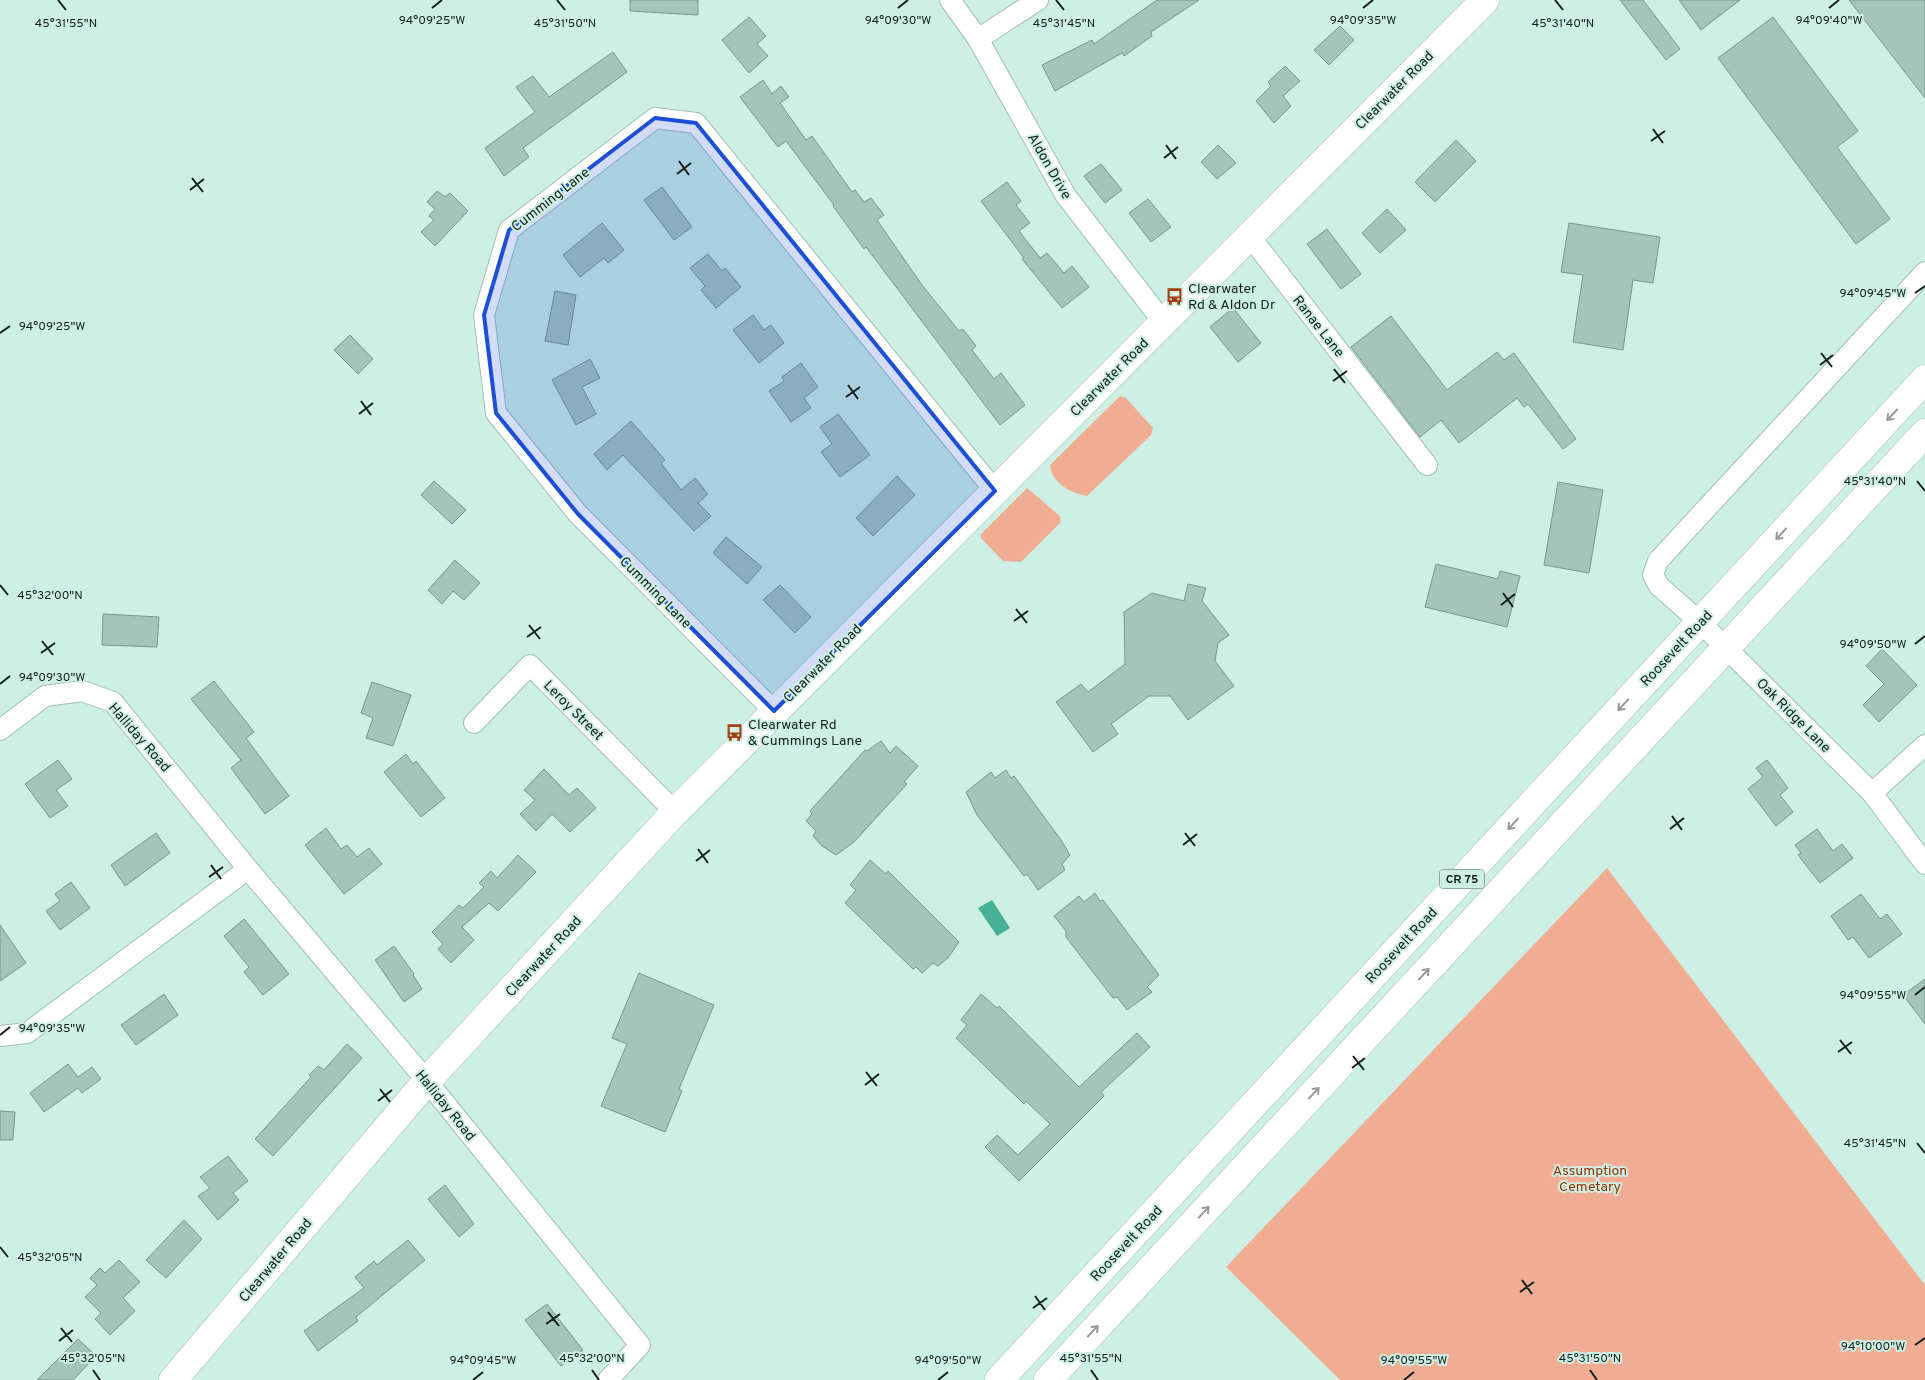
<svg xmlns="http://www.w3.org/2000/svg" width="1925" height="1380" font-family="Overpass,sans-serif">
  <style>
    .green { fill: #f1ac94 }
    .water { fill: #48b095 }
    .building { fill: #a5c5bb; stroke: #78988d }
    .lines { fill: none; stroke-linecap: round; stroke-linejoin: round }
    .street-casing { stroke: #a0c0b5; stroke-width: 22 }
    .secondary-casing { stroke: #a0c0b5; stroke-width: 29 }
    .primary-casing { stroke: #a0c0b5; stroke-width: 29 }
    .street { stroke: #fff; stroke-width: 20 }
    .secondary { stroke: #fff; stroke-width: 28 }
    .primary { stroke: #fff; stroke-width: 28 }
    .oneway { stroke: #959b99 }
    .marked { fill: #1d4ed8; fill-opacity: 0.2; stroke: #1d4ed8; stroke-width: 4; stroke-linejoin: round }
    .ticks { fill: none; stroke: #14211d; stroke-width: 2 }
    .labels { text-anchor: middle; stroke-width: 4; stroke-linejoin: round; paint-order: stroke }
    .shield { fill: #ceefe4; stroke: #4c5f59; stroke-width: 1 }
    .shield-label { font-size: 12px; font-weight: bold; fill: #14211d }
    .street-label { font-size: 14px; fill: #14211d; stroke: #ceefe4 }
    .poi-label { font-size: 14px; fill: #14211d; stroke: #ceefe4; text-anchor: start }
    .park-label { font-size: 14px; fill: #903307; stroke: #ceefe4 }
    .ticks-label { font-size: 12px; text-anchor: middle; fill: #14211d; stroke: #ceefe4; stroke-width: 4; stroke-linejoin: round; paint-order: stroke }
  </style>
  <rect width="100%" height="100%" fill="#ceefe4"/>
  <g class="green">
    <path d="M1120,396L1126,398L1153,428L1151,435L1087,496C1071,493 1052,484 1050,465Z"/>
    <polygon points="1027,488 1060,516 1061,522 1021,562 1003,561 981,538 981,534"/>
    <polygon points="1607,868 1925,1285 1925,1380 1340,1380 1226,1267"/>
  </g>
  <polygon class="water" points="992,900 1010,928 997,936 978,908"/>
  <g class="building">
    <polygon points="630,0 698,0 698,15 630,11"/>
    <polygon points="1157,0 1199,0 1151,32 1152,36 1124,56 1122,53 1055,91 1042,65 1092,40 1094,44"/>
    <polygon points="1620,0 1643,0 1680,49 1666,60"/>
    <polygon points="1679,0 1740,0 1701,30"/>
    <polygon points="1849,0 1925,0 1925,98"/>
    <polygon points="749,17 766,36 757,44 768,56 749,73 722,40"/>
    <polygon points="1773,17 1858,131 1837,147 1890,219 1856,244 1718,58"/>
    <polygon points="1340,26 1354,40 1329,65 1314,50"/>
    <polygon points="613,52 627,72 523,148 529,157 504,176 485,148 535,112 516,87 533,76 549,97"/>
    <polygon points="1285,66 1300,81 1283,96 1291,106 1274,123 1256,101 1271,86 1268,82"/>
    <polygon points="763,80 772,94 781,86 789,97 780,103 806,140 812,136 852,192 855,190 864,202 871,198 884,215 877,220 922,285 959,331 963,329 976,346 972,350 994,379 1001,373 1025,405 1000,425 866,247 864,249 833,206 834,205 786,141 778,147 740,97"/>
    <polygon points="1456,140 1476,161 1435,202 1415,182"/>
    <polygon points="1218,145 1236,163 1217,179 1201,162"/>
    <polygon points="1101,164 1122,190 1105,203 1084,176"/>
    <polygon points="1007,182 1021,201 1016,205 1030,223 1019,231 1040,258 1047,253 1064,273 1072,266 1089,287 1062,308 1022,259 1024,258 981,201"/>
    <polygon points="662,187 692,227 674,240 644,200"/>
    <polygon points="437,191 445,197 450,193 468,211 435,246 421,232 434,220 429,216 435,209 427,202"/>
    <polygon points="1148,199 1171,227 1151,242 1129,213"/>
    <polygon points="1387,209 1406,230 1380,253 1362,233"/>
    <polygon points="602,223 624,250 608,263 604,258 580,277 563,255"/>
    <polygon points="1569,223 1660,237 1653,283 1633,280 1623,350 1573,342 1583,275 1561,272"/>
    <polygon points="1327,229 1361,274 1341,289 1307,244"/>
    <polygon points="708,254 722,271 725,268 741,287 716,308 701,290 705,286 690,268"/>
    <polygon points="555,291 576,295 568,345 545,341"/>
    <polygon points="1233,308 1261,343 1238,362 1210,327"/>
    <polygon points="753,315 764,330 771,325 784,343 759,363 733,330"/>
    <polygon points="1391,316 1447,390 1497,352 1504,360 1514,353 1576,439 1563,449 1528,404 1524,407 1517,398 1459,443 1441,420 1420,437 1351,347"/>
    <polygon points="350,335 373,359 358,374 334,350"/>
    <polygon points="590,359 600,378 582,387 596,414 576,425 552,380"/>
    <polygon points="801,363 818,387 804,398 811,408 791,422 769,391 784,381 782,377"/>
    <polygon points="838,414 870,455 840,477 821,452 832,444 820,427"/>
    <polygon points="631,421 665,460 661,463 681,490 695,478 708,494 698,503 711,516 694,531 623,455 607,470 594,454"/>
    <polygon points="897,476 915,495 873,536 856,518"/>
    <polygon points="434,481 466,510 452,524 421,495"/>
    <polygon points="1558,482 1603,490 1589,573 1544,565"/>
    <polygon points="726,537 762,567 747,584 713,553"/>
    <polygon points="455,560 480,583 464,600 453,591 442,604 428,590"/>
    <polygon points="1436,564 1498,579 1500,571 1520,576 1507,627 1425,607"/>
    <polygon points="1188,584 1206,588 1202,601 1229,635 1218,643 1215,661 1234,686 1188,720 1170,696 1149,696 1111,724 1118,734 1093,752 1056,702 1081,684 1088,692 1125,664 1124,612 1152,593 1184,601"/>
    <polygon points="780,585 811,617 795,633 763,600"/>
    <polygon points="103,614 159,617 157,647 102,645"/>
    <polygon points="1882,649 1917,685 1879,722 1863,705 1884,684 1866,666"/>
    <polygon points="214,681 254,732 246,738 289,796 265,814 231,768 241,760 191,699"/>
    <polygon points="372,682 411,695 393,746 366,738 373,718 361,713"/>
    <polygon points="881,741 890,753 896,746 918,766 904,782 907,784 854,842 836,855 822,846 813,836 816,831 806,821 812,814 810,811 865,750 867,751"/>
    <polygon points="406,754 413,764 416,761 445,798 421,817 384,772"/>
    <polygon points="58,760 72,779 56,790 68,806 50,818 25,784"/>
    <polygon points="1767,760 1788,788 1780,795 1793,812 1776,826 1748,789 1763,777 1756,768"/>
    <polygon points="544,769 569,795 577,788 596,808 570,832 552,814 536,831 520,814 535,800 524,790"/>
    <polygon points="1006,770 1011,778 1014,776 1061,840 1070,855 1062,864 1065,870 1038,890 1027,874 1024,876 977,815 966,792 991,772 995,778"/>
    <polygon points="326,828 341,849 347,845 357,857 369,848 382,864 344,894 305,845"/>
    <polygon points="1817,829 1833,851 1842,844 1853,858 1820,883 1798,855 1801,853 1795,845"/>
    <polygon points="156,833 170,853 125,886 111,865"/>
    <polygon points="518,855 536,872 498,911 489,903 462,927 474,940 451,963 438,949 443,944 432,932 459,905 463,908 484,887 479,883 491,871 497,878"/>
    <polygon points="870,860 886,874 888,871 959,942 948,958 938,966 933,963 922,973 916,967 913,969 845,903 856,890 850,885"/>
    <polygon points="71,882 90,908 60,930 46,911 60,901 55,894"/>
    <polygon points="1095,893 1100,901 1103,900 1159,975 1147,987 1152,992 1127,1010 1117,997 1113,998 1066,937 1066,931 1054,916 1079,896 1084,902"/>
    <polygon points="1861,894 1880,919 1887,914 1902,934 1869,958 1853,937 1848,940 1831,916"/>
    <polygon points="244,919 289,974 263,995 244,972 249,967 224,936"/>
    <polygon points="0,925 26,963 0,981"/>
    <polygon points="394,946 414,974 413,975 422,989 404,1002 375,960"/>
    <polygon points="639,973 714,1005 679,1089 682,1091 665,1132 601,1106 627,1044 612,1038"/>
    <polygon points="1925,979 1925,1024 1903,995"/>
    <polygon points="164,994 178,1015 136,1045 121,1025"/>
    <polygon points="981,994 997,1008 999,1006 1079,1087 1137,1033 1150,1047 1101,1092 1104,1096 1019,1181 985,1147 997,1135 1018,1155 1050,1124 1026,1101 1024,1104 956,1038 967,1025 961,1020"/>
    <polygon points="347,1044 362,1058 273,1156 255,1139 311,1077 309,1075 318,1066 324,1070"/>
    <polygon points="68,1064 78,1077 92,1067 101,1079 82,1093 78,1088 44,1112 30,1093"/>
    <polygon points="0,1111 15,1112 13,1140 0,1140"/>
    <polygon points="228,1156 248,1181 233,1193 239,1200 218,1220 198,1196 210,1188 200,1177"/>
    <polygon points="445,1185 474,1224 459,1237 428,1199"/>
    <polygon points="184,1220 202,1239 166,1278 146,1260"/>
    <polygon points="408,1240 425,1260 356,1317 358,1321 318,1351 304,1331 364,1288 355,1277 374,1261 377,1265"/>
    <polygon points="119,1260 140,1282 123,1298 135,1311 110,1335 95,1319 101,1313 85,1297 97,1285 90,1278 100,1268 105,1273"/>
    <polygon points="547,1304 583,1350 561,1366 525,1320"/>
    <polygon points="78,1339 96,1356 73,1380 37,1380"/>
  </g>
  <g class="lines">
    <defs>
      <g id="street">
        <polyline points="950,0 978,39 1066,196 1164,323"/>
        <polyline points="978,39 1038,0"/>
        <polyline points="1249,235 1427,465"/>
        <polyline points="1925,272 1667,551 1658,561 1653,575 1659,586 1700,622 1872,793 1925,864"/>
        <polyline points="774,711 578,514 496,413 484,315 509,230 655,118 696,123 995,491"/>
        <polyline points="474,723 530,665 675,812"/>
        <polyline points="0,730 45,696 82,691 113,702 248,869 427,1081 640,1345 608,1380"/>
        <polyline points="1872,793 1925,745"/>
        <polyline points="0,1036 27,1033 248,869"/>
      </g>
      <polyline id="secondary" points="173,1380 427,1081 675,812 1485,0"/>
      <g id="primary">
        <polyline points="999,1380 1925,379"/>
        <polyline points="1048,1380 1925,433"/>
      </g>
    </defs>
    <use href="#street" class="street-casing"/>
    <use href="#secondary" class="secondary-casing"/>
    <use href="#primary" class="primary-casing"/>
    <use href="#street" class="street"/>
    <use href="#secondary" class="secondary"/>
    <use href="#primary" class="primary"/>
  </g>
  <defs><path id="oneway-shaft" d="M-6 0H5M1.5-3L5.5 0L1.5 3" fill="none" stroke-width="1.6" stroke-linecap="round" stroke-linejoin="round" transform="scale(1.25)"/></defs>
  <g class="oneway">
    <use href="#oneway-shaft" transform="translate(1892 415) rotate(133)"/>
    <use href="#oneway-shaft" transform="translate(1781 534) rotate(133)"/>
    <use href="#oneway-shaft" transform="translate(1623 705) rotate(133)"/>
    <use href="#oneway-shaft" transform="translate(1513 824) rotate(133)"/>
    <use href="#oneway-shaft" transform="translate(1424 974) rotate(-47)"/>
    <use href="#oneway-shaft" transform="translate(1314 1093) rotate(-47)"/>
    <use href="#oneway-shaft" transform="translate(1204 1212) rotate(-47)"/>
    <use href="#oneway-shaft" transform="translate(1093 1331) rotate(-47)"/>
  </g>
  <path class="marked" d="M655,118L696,123L995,491L774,711L578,514L496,413L484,315L509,230Z"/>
  <path class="ticks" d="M58,0L66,10M557,0L565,10M1056,0L1064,10M1555,0L1563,10M432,8L442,0M898,8L908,0M1363,8L1373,0M1829,8L1839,0M1653,129L1663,143M1651,141L1665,131M1166,145L1176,159M1164,158L1178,147M679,161L689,175M677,174L691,163M192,178L203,192M190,190L204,179M1915,293L1925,286M0,333L10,326M1821,353L1832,367M1820,365L1833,355M1334,369L1345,383M1333,381L1347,371M848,385L858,399M846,397L860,387M361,401L371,415M359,414L373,403M1917,481L1925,491M0,585L8,595M1503,593L1513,607M1501,605L1515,594M1016,609L1027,623M1014,621L1028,611M529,625L540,639M527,637L541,627M42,641L53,655M1915,644L1925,636M41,653L55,643M0,684L10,676M1672,816L1682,830M1670,829L1684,818M1185,833L1195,846M1183,845L1197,834M698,849L708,863M696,861L710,850M211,865L221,879M209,877L223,867M1915,995L1925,987M0,1035L10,1027M1840,1040L1851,1054M1838,1052L1852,1042M1353,1056L1364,1070M1352,1068L1365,1058M866,1072L877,1086M865,1085L879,1074M380,1089L390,1102M378,1101L392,1090M1917,1143L1925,1153M0,1247L8,1257M1522,1280L1532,1294M1520,1292L1534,1282M1035,1296L1045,1310M1033,1308L1047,1298M548,1312L559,1326M546,1324L560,1314M61,1328L72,1342M59,1341L73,1330M1915,1345L1925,1338M93,1370L100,1380M592,1370L599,1380M1091,1370L1098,1380M1590,1370L1597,1380M473,1380L483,1372M938,1380L948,1372M1404,1380L1414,1372"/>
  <defs>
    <symbol id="bus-bare" viewBox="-9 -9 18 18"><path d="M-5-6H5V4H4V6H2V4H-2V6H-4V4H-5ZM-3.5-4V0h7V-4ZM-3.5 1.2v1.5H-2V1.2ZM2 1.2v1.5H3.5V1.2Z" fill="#a43f13" stroke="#ceefe4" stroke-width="2.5" paint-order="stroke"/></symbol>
  </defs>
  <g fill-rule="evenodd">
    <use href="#bus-bare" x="1162" y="284" width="25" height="25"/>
    <use href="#bus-bare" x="722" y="720" width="25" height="25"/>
  </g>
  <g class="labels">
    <rect class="shield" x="1439.5" y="869.5" width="45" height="19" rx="4"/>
    <g class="shield-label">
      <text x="1462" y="883">CR 75</text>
    </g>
    <g class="street-label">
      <text transform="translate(1394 90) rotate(-45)" y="5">Clearwater Road</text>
      <text transform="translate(1050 166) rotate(60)" y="5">Aldon Drive</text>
      <text transform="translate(550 199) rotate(-38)" y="5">Cumming Lane</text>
      <text transform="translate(1319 326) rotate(52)" y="5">Ranae Lane</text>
      <text transform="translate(1109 377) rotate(-45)" y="5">Clearwater Road</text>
      <text transform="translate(656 592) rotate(45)" y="5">Cumming Lane</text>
      <text transform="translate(1676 648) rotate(-47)" y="5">Roosevelt Road</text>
      <text transform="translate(822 663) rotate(-45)" y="5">Clearwater Road</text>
      <text transform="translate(574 710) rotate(45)" y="5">Leroy Street</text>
      <text transform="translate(1794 715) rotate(45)" y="5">Oak Ridge Lane</text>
      <text transform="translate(140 737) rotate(49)" y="5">Halliday Road</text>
      <text transform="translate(1401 945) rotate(-47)" y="5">Roosevelt Road</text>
      <text transform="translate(543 956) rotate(-47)" y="5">Clearwater Road</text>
      <text transform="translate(446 1105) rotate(51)" y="5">Halliday Road</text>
      <text transform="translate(1126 1243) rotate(-47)" y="5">Roosevelt Road</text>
      <text transform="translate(275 1260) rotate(-50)" y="5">Clearwater Road</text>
    </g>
    <g class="poi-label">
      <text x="1188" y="293">Clearwater<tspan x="1188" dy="16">Rd &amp; Aldon Dr</tspan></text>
      <text x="748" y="729">Clearwater Rd<tspan x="748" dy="16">&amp; Cummings Lane</tspan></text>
    </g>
    <g class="park-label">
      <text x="1590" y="1175">Assumption<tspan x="1590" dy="16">Cemetary</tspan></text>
    </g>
  </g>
  <g class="ticks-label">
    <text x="432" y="24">94°09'25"W</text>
    <text x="898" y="24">94°09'30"W</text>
    <text x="1363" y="24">94°09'35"W</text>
    <text x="1829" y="24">94°09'40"W</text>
    <text x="66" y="27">45°31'55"N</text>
    <text x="565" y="27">45°31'50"N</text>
    <text x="1064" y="27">45°31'45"N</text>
    <text x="1563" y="27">45°31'40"N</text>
    <text x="1873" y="297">94°09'45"W</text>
    <text x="52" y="330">94°09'25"W</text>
    <text x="1875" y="485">45°31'40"N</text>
    <text x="50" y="599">45°32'00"N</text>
    <text x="1873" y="648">94°09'50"W</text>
    <text x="52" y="681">94°09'30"W</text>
    <text x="1873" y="999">94°09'55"W</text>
    <text x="52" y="1032">94°09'35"W</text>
    <text x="1875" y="1147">45°31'45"N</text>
    <text x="50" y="1261">45°32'05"N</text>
    <text x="1873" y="1350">94°10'00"W</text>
    <text x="93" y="1362">45°32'05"N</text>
    <text x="592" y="1362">45°32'00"N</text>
    <text x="1091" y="1362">45°31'55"N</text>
    <text x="1590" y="1362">45°31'50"N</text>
    <text x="483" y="1364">94°09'45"W</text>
    <text x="948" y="1364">94°09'50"W</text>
    <text x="1414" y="1364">94°09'55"W</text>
  </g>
</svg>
